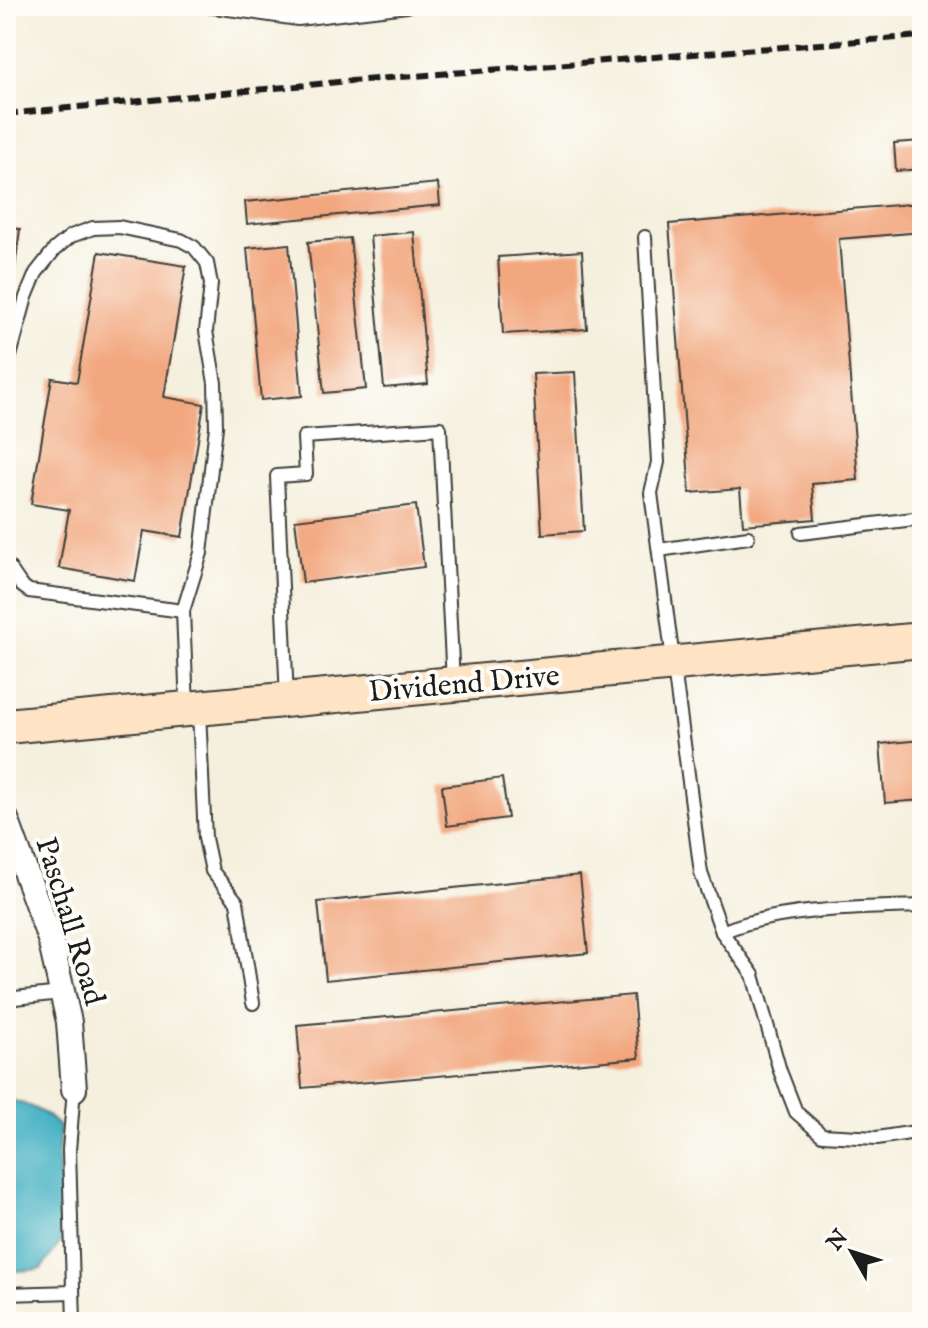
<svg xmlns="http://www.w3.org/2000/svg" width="928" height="1328" font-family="'IM FELL English',serif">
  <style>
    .water { fill: #46b2c4; stroke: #316770; stroke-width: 2 }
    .building { fill: #f2a77f }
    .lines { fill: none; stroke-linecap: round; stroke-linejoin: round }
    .lane-casing { stroke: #3d3c39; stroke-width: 16 }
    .street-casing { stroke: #3d3c39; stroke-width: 28 }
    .secondary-casing { stroke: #3d3c39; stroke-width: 38 }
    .lane { stroke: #fff; stroke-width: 12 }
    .street { stroke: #fff; stroke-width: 24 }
    .secondary { stroke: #fee4c5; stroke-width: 34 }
    .rail { stroke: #1c1c1c; stroke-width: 6; stroke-dasharray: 12 6; stroke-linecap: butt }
    .labels { text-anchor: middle; stroke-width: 8; stroke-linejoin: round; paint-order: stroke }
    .street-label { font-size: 30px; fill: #1c1c1c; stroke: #fdfcf7 }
  </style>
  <rect width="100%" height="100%" fill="#fdfcf7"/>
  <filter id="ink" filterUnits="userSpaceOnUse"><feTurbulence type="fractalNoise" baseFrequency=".0125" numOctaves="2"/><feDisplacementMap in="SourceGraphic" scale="16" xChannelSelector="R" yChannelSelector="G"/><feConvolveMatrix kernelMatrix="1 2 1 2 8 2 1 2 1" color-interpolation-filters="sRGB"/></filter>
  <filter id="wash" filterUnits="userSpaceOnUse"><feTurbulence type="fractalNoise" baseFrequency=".006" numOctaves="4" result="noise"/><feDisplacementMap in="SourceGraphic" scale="32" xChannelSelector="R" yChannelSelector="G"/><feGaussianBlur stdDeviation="1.8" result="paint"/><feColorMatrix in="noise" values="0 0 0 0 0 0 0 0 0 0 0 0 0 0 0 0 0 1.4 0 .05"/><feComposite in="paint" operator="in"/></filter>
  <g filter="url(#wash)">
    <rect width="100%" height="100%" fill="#f5f0de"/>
    <path class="water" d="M6,1098C28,1105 45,1110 60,1128L58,1154L63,1239L41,1269L6,1272Z"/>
    <g id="blocks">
      <g class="building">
        <polygon points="922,141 922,169 896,171 894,143"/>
        <polygon points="438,183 440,205 247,224 245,202"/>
        <polygon points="922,203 922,232 839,239 858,480 812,484 815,519 743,525 740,489 690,493 669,224"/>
        <polygon points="6,228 20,229 12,291 6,290"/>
        <polygon points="414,232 428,384 384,388 370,236"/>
        <polygon points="350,238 366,389 324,393 308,242"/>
        <polygon points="289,244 302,396 261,400 247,248"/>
        <polygon points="582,251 587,329 503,334 498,257"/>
        <polygon points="99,252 186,266 164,397 204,404 182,537 144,531 135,581 59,568 69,510 31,504 52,378 77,382"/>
        <polygon points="575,372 584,531 542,534 533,374"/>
        <polygon points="416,505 424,567 303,583 295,520"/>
        <polygon points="922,740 922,800 885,803 880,744"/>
        <polygon points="502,778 508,818 447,826 442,786"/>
        <polygon points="580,875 588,953 326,980 318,902"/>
        <polygon points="633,995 639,1058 302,1088 297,1025"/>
      </g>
    </g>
  </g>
  <g filter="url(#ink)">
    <use href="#blocks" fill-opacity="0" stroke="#3d3c39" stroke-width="2"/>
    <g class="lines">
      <defs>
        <g id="lane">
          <polyline points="207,6 298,19 407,6"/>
          <polyline points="645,237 658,462 651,493 701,873 722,932 753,975 780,1071 796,1112 822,1135 877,1138 922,1131"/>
          <polyline points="6,371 26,297 36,273 55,249 71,236 93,228 119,227 181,240 194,247 207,263 211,284 206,331 215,383 216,427 201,553 183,611 187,708"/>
          <polyline points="801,533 922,518"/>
          <polyline points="659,550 748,537"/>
          <polyline points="6,563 21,585 29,591 183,611"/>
          <polyline points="287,699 277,476 306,474 304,437 440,428 453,682"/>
          <polyline points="199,712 205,838 212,871 237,902 253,1003"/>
          <path d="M722,932C778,908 861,908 922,906"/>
          <polyline points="6,999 61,993"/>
          <polyline points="74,1089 69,1150 74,1322"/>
          <polyline points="6,1294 73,1292"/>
        </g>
        <polyline id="street" points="6,819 50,939 69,1022 74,1089"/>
        <polyline id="secondary" points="6,726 922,640"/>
      </defs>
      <use href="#lane" class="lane-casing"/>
      <use href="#street" class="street-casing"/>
      <use href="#secondary" class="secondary-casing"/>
      <use href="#lane" class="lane"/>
      <use href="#street" class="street"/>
      <use href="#secondary" class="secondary"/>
      <polyline class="rail" points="6,114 338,82 922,36"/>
    </g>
  </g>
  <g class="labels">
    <g class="street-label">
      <text transform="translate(464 683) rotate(-5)" y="10">Dividend Drive</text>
      <text transform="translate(71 921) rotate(73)" y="10">Paschall Road</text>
    </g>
  </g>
  <rect width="928" height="1328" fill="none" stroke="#fdfcf7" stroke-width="32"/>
  <g transform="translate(852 1252) rotate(309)" stroke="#fdfcf7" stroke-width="6" paint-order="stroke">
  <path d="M0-6L14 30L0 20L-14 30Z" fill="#1c1c1c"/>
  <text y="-12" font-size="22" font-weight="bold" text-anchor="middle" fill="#1c1c1c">N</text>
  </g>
</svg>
